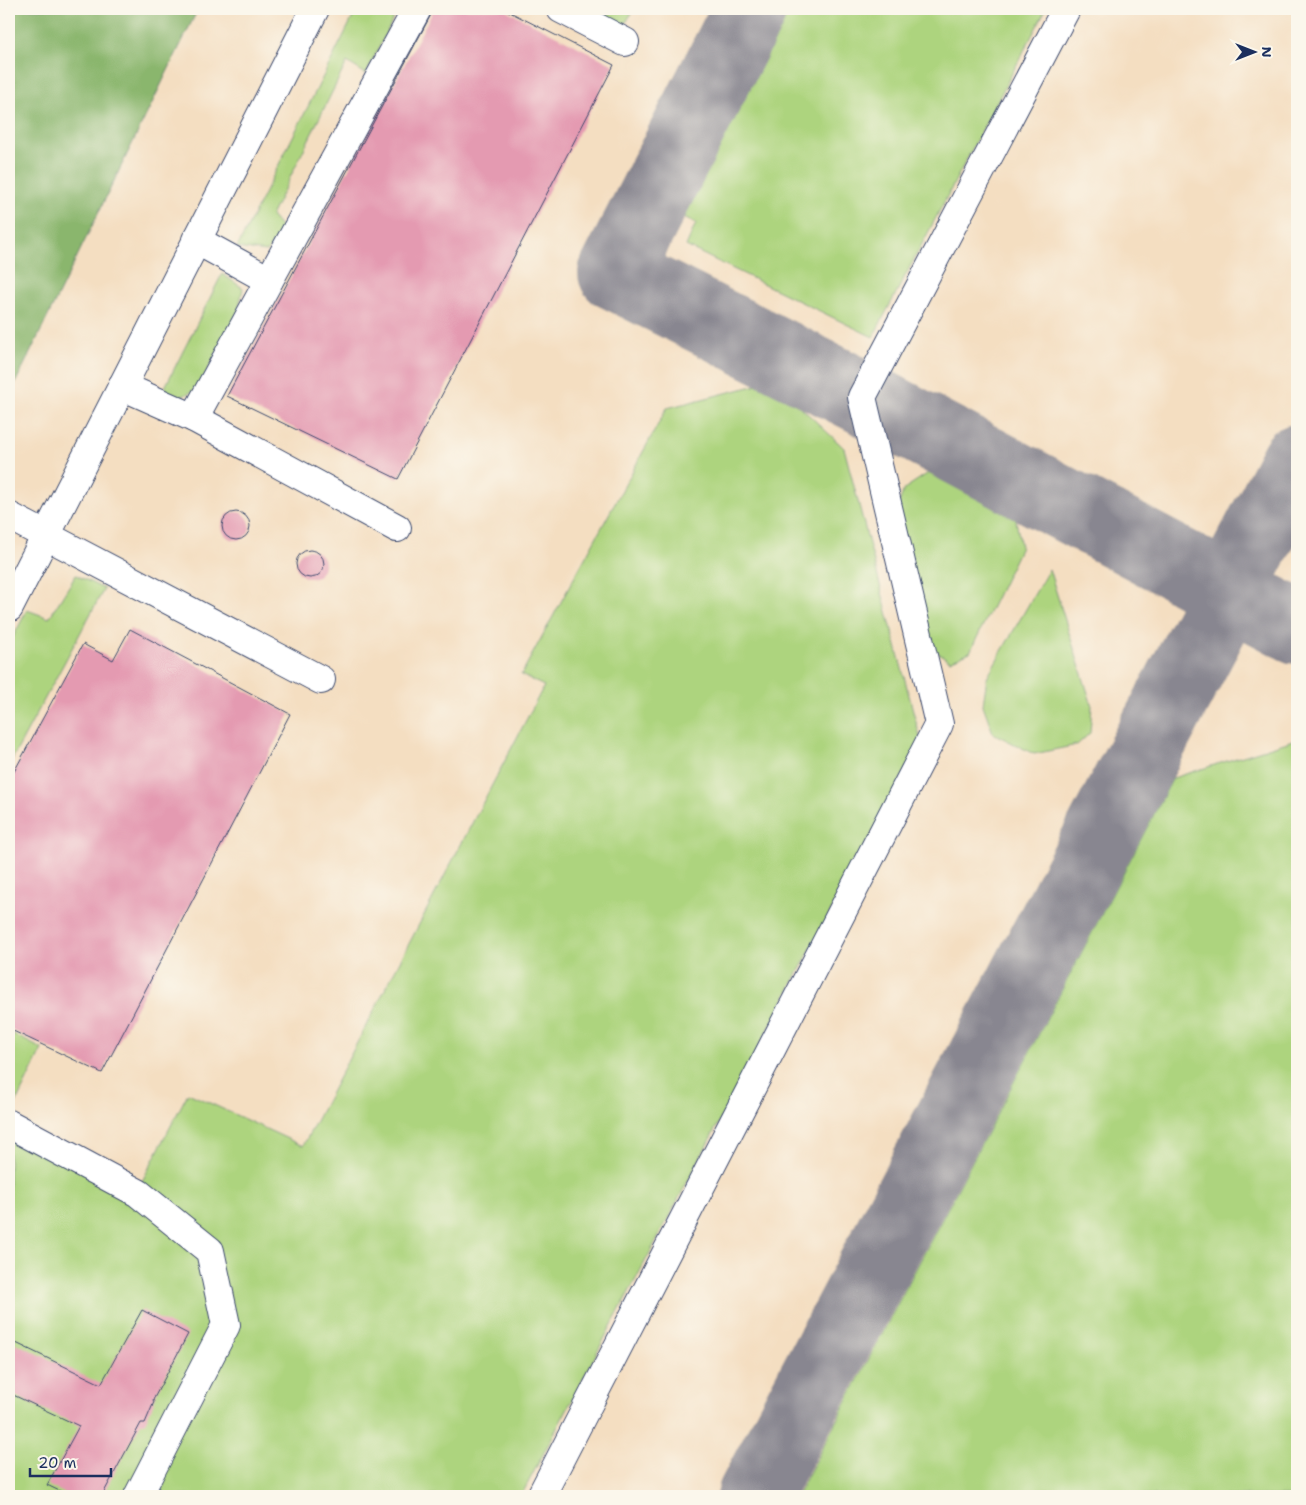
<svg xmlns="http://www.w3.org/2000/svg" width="1306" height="1505" font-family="'Shantell Sans',sans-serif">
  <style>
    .green { fill: #add47e; stroke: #64826e }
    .forest { fill: #8ab66d; stroke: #527266 }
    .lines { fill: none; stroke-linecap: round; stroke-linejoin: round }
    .taxiway { stroke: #888690; stroke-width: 74 }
    .building { fill: #e49ab1 }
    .minor-casing { stroke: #3c496d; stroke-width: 30 }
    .minor { stroke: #fff; stroke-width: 28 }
  </style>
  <rect width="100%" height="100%" fill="#fbf7ec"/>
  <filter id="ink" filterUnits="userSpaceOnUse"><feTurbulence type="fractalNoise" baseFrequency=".02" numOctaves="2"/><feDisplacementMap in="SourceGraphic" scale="10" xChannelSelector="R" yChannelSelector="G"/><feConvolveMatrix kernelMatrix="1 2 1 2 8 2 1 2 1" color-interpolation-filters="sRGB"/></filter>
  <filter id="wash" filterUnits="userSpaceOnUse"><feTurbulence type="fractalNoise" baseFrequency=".0096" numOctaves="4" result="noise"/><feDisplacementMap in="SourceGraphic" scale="20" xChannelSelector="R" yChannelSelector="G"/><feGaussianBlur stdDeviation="1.12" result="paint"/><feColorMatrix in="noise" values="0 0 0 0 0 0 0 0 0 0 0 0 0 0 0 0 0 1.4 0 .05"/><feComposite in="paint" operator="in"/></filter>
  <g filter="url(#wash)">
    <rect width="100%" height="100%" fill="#f4dec1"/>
    <g class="green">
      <polygon points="357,9 398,9 366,74 347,62 271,216 282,229 267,252 237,248"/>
      <polygon points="590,9 634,9 624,26"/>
      <polygon points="787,9 1046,9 873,337 686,246 696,223 678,214"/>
      <polygon points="222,274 243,288 238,312 198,389 176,399 163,391"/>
      <polygon points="773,381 844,448 921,741 521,1496 9,1496 9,1132 139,1187 188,1093 303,1146 544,686 521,675 667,408"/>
      <polygon points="936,468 1014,510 1021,547 970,652 950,661 927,645 895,514 904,489"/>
      <polygon points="1049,569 1092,706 1090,733 1077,745 1034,754 993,733 983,705 987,677"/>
      <polygon points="76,575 104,589 9,765 9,645 27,610 49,618"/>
      <polygon points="1297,739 1297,1496 797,1496 1173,778"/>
      <polygon points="9,1032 42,1049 14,1107 9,1105"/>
    </g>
    <polygon class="forest" points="9,9 198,9 9,396"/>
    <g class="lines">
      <g class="taxiway">
        <polyline points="750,9 615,273 862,397 1229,591 754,1496"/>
        <polyline points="1297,461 1229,591 1297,627"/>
      </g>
    </g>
    <g id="blocks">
      <g class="building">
        <polygon points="434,9 504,9 614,65 398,479 227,396"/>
        <circle cx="236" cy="526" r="14"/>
        <circle cx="310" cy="564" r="14"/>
        <polygon points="130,629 290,714 102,1073 9,1029 9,781 83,644 113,660"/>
        <polygon points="142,1310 188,1334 153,1400 154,1402 145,1423 141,1423 102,1496 70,1496 47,1485 79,1426 9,1393 9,1357 16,1343 101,1384"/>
      </g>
    </g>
  </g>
  <g filter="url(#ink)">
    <use href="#blocks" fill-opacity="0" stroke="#3c496d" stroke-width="1"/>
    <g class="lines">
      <defs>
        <g id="minor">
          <polyline points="561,9 625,42"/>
          <polyline points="196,240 269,280"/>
          <polyline points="122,386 194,418 417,9"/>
          <polyline points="194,418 397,528"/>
          <polyline points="9,516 321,680"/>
          <polyline points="9,608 315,9"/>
          <polyline points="9,1124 138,1193 210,1251 226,1325 138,1496"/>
          <polyline points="541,1496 939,724 862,397 1066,9"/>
        </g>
      </defs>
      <use href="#minor" class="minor-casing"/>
      <use href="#minor" class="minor"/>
    </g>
  </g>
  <rect width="1306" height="1505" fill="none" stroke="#fbf7ec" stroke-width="30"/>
  <g transform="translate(1254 52) rotate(90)" stroke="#fbf7ec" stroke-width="4" paint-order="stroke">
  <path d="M0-4L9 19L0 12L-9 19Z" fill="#1b2f5e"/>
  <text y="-8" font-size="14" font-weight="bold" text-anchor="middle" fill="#1b2f5e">N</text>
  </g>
  <path d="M30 1468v8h81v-8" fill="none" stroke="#1b2f5e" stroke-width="2.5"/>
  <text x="38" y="1468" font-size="15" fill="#1b2f5e" stroke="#fbf7ec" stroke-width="4" paint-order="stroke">20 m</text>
</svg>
